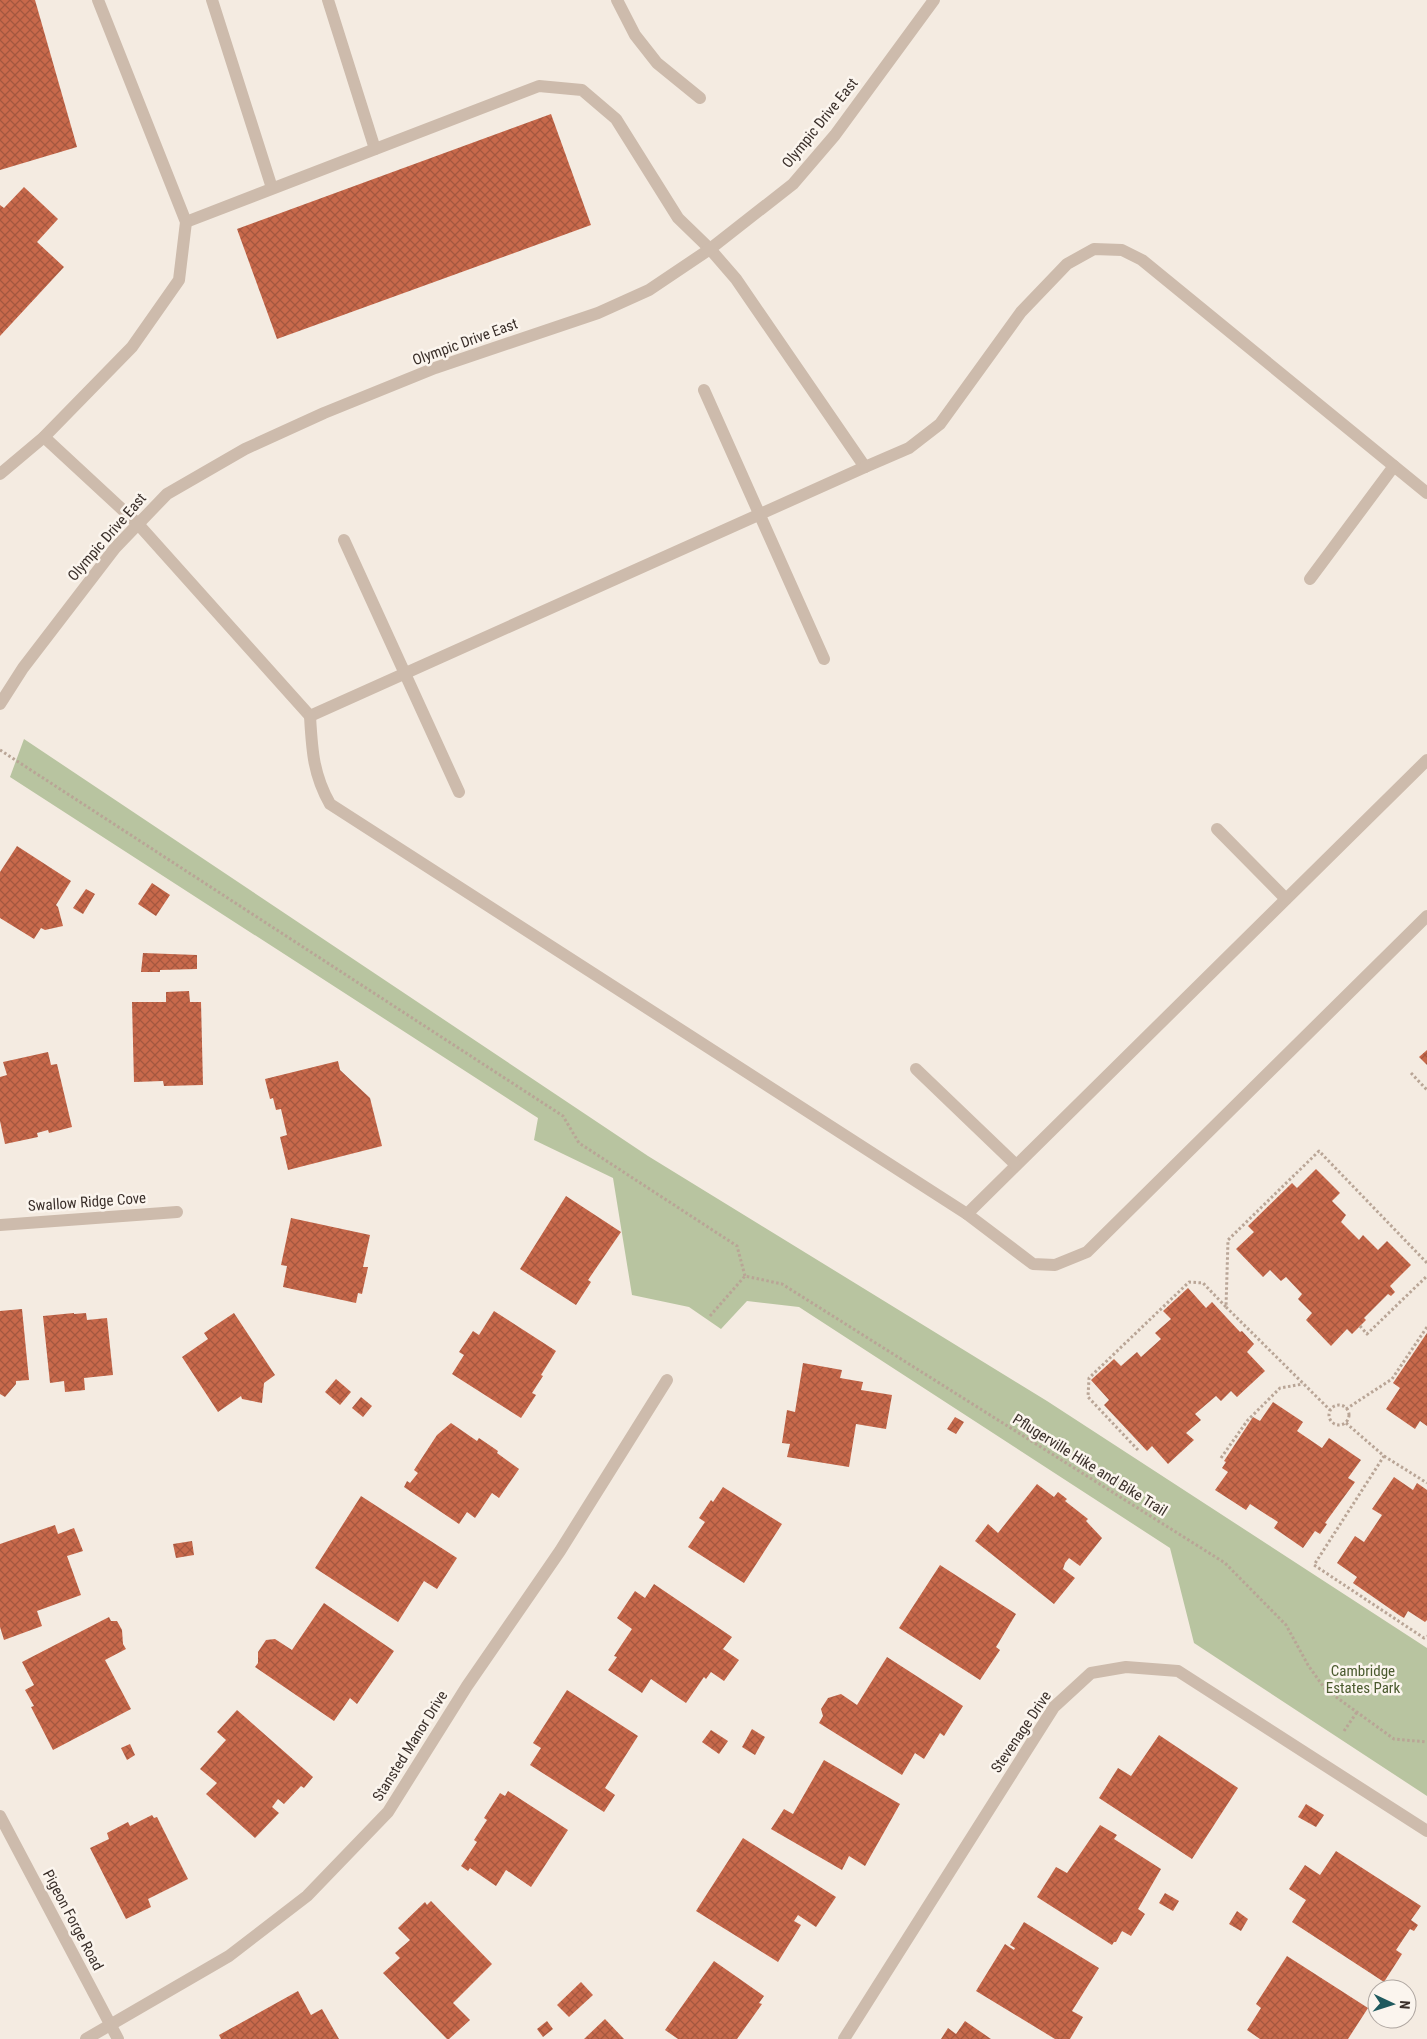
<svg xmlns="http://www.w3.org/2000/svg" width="1427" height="2039" font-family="'Roboto Condensed',sans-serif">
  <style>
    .park { fill: #b8c4a0 }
    .building { fill: url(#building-cross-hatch) }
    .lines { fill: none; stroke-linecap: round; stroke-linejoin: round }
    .path { stroke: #b9a596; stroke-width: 3; stroke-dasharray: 2.5 2.5; stroke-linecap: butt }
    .service { stroke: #cdbbac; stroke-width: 12 }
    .minor { stroke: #cdbbac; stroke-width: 12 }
    .labels { text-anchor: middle; stroke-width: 5; stroke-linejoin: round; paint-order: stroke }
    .street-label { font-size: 15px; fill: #3b302b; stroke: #fbf5ee }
    .park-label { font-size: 15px; fill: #4a5a2e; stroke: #fbf5ee }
  </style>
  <defs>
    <pattern id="building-cross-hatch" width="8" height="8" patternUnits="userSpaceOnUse" patternTransform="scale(1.25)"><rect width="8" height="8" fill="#c8694b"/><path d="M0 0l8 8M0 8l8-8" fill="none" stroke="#a4573f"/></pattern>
  </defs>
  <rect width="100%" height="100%" fill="#f4ebe1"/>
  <polygon class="park" points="24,739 648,1156 1047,1401 1427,1648 1427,1796 1194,1643 1170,1548 799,1307 747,1301 721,1329 689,1307 632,1295 613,1178 534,1140 538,1118 10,777"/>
  <g class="building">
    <polygon points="0,0 35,0 77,147 0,170"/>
    <polygon points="551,114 591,225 277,339 237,229"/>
    <polygon points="24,187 58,219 37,242 64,267 0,336 0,205 4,208"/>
    <polygon points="17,846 71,881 56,905 58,907 63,926 45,930 41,928 34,939 0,918 0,872"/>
    <polygon points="152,883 170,895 156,916 138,904"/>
    <polygon points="86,889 95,894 83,914 73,908"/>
    <polygon points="143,953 197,955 197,969 160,970 160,972 141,972"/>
    <polygon points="189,991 190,1002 201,1002 203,1085 164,1086 163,1081 134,1082 132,1002 166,1002 166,992"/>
    <polygon points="1427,1050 1427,1065 1419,1057"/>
    <polygon points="48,1052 51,1065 57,1064 72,1127 49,1133 48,1130 37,1133 38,1137 5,1144 0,1121 0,1077 7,1075 3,1062"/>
    <polygon points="338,1061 340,1070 370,1098 382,1146 288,1170 280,1137 287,1135 281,1109 276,1110 273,1098 270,1099 265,1079"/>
    <polygon points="1316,1169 1340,1193 1332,1201 1346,1215 1341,1222 1359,1240 1363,1235 1378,1250 1387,1241 1411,1265 1390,1286 1395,1292 1391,1296 1388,1294 1364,1318 1366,1320 1352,1334 1347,1329 1331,1346 1306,1320 1312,1313 1298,1299 1302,1294 1286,1277 1281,1281 1270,1270 1263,1277 1236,1249 1254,1232 1248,1226 1292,1183 1297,1188"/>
    <polygon points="566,1196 621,1232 588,1280 591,1282 576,1305 520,1269"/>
    <polygon points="291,1218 370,1235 363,1267 368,1267 362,1294 358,1293 356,1303 283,1287 287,1266 281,1265"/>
    <polygon points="1188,1288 1206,1308 1212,1302 1240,1332 1242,1331 1254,1344 1247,1352 1265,1371 1237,1397 1231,1391 1221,1401 1216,1396 1195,1414 1201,1420 1186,1433 1194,1440 1168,1464 1152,1446 1147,1451 1104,1405 1109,1400 1091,1380 1114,1359 1121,1366 1137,1352 1141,1357 1161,1339 1155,1333 1171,1319 1163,1311"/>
    <polygon points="22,1309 29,1380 16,1381 16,1384 5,1397 0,1394 0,1311"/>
    <polygon points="494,1311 556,1351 541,1375 543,1376 532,1393 536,1395 521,1418 452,1374 464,1355 459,1352 473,1331 479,1335"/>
    <polygon points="74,1313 74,1314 86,1313 87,1320 107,1318 113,1375 84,1378 85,1390 65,1392 64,1381 50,1383 43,1316"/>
    <polygon points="234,1313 275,1375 264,1383 262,1403 242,1399 241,1396 218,1412 182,1357 208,1339 204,1333"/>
    <polygon points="1427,1333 1427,1426 1420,1421 1415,1429 1386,1409 1400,1388 1393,1383"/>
    <polygon points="803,1363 842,1370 840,1378 863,1382 861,1390 892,1395 886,1429 856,1424 849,1467 787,1457 790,1444 782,1443 787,1410 795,1412"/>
    <polygon points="336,1379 351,1392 340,1405 325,1392"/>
    <polygon points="361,1397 372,1406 363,1417 352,1408"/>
    <polygon points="1273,1402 1303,1422 1297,1431 1322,1448 1329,1438 1361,1460 1348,1478 1355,1482 1325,1523 1327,1524 1320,1534 1315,1531 1303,1548 1274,1528 1278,1522 1250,1504 1246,1510 1215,1490 1228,1472 1222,1468 1226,1462 1224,1461 1253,1417 1260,1421"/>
    <polygon points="955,1417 964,1422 956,1434 947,1429"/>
    <polygon points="451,1423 477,1441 479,1438 498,1451 497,1453 519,1469 499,1498 492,1493 475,1518 467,1512 459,1524 404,1487 407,1481 410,1483 418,1473 414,1470 437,1435"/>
    <polygon points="1394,1477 1413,1490 1417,1483 1427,1490 1427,1620 1425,1622 1408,1611 1404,1618 1399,1615 1353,1583 1357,1577 1337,1563 1355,1536 1364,1542 1382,1515 1372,1509"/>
    <polygon points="1037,1484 1054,1497 1058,1492 1067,1499 1065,1501 1088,1519 1086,1521 1102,1538 1080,1566 1069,1558 1065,1563 1063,1569 1075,1578 1054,1604 975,1541 988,1524 998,1533"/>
    <polygon points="723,1487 782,1524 744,1583 688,1547 705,1522 699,1518 711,1500 713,1502"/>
    <polygon points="361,1496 457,1558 437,1589 424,1581 398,1622 315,1568"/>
    <polygon points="55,1525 58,1534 74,1528 83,1551 67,1556 81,1595 37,1611 42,1626 4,1640 0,1627 0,1544"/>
    <polygon points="192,1541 194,1555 176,1558 173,1544"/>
    <polygon points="940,1565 1016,1614 996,1647 1000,1650 980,1680 899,1628"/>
    <polygon points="654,1584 732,1637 723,1649 739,1660 724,1681 711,1672 706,1679 704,1677 686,1703 651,1679 642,1693 608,1670 617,1657 614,1656 632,1629 617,1618 635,1591 645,1598"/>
    <polygon points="324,1603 394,1651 357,1704 350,1698 334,1721 255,1667 258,1663 258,1652 266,1640 275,1639 292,1650"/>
    <polygon points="109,1617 111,1621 117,1621 122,1630 123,1644 126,1649 105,1660 131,1709 53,1750 31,1707 34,1706 25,1690 34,1685 22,1662"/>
    <polygon points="887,1657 963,1706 944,1736 940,1733 924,1759 915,1753 902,1775 819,1723 823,1716 821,1709 828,1698 841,1694 857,1705"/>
    <polygon points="567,1690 638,1736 605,1788 615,1795 604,1812 530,1765 541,1748 533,1743"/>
    <polygon points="237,1710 313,1777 304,1788 301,1786 284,1804 278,1799 272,1807 279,1813 255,1838 206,1794 217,1783 200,1769 226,1740 217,1732"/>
    <polygon points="752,1729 765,1737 755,1755 742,1747"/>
    <polygon points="711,1730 728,1741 719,1754 702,1742"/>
    <polygon points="1159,1735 1238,1788 1192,1859 1099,1798 1118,1768 1131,1776"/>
    <polygon points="130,1744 135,1755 127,1760 121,1748"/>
    <polygon points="824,1760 900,1804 865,1866 849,1856 842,1870 771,1829 784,1809 793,1814"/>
    <polygon points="508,1791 568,1830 531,1887 506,1870 496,1886 470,1868 468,1871 461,1866 477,1842 474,1840 487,1820 484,1818 500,1793 505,1796"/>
    <polygon points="1306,1804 1324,1815 1316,1827 1298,1817"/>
    <polygon points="152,1815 154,1818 157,1817 188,1879 148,1899 151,1907 126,1919 90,1848 109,1839 107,1833 128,1822 130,1826"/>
    <polygon points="1100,1825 1117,1835 1114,1839 1161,1869 1138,1909 1145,1914 1131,1936 1122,1931 1116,1942 1114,1942 1112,1945 1037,1897 1056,1867 1067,1873"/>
    <polygon points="743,1838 836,1897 816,1927 798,1915 794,1921 801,1925 778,1962 696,1911"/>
    <polygon points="1336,1851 1421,1906 1411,1920 1418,1925 1414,1931 1410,1929 1396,1950 1402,1954 1384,1982 1292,1922 1306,1900 1289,1889 1305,1865 1320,1875"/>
    <polygon points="1165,1893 1179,1901 1173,1911 1159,1903"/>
    <polygon points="431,1901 492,1964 453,2003 470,2020 449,2039 447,2039 383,1973 400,1958 395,1953 410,1940 398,1928 425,1902 427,1905"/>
    <polygon points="1237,1911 1248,1919 1241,1931 1229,1924"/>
    <polygon points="1024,1922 1099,1968 1072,2011 1083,2017 1070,2039 1055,2039 976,1991 1005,1944 1014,1950 1015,1948 1010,1945"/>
    <polygon points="1287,1956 1368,2008 1348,2039 1260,2039 1247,2030 1261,2008 1256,2004"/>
    <polygon points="714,1961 764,1996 759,2003 762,2004 737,2039 678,2039 665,2030"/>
    <polygon points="581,1982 593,1995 569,2017 557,2005"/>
    <polygon points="298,1991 311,2015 322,2009 339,2039 221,2039 219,2035"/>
    <polygon points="605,2019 624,2039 584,2039"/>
    <polygon points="547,2021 553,2029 543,2037 537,2029"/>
    <polygon points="965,2021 991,2039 941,2039 948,2028 956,2034"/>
  </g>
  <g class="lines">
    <g class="path">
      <polyline points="0,750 563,1116 579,1143 737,1246 745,1276"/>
      <polyline points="1411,1073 1427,1090"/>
      <polyline points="1226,1307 1330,1410"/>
      <polyline points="710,1316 745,1276 782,1284 1225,1563 1286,1625 1308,1665 1325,1689 1394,1739 1427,1742"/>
      <polyline points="1360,1326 1367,1334 1427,1276"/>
      <circle cx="1339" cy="1415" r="10"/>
      <polyline points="1346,1409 1392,1379 1427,1327"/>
      <polyline points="1346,1423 1384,1456 1314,1565 1424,1638 1427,1636"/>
      <polyline points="1138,1450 1088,1397 1089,1378 1189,1282 1203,1283 1226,1307 1228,1240 1319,1151 1427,1263"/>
      <polyline points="1384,1456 1427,1483"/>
      <polyline points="1221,1458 1247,1421 1280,1388 1303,1384"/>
      <polyline points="1344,1731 1357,1712"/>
    </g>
    <g class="service">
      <polyline points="212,0 272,188"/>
      <polyline points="328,0 375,149"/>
      <polyline points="617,0 635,35 657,63 700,98"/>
      <polyline points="704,390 824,659"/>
      <polyline points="44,437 138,524 310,716 865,467 736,279 710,249 678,218 616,119 582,90 539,86 186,222"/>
      <polyline points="865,467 909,448 940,424 1021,312 1067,264 1094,249 1122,250 1142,260 1427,493"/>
      <polyline points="0,474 44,437 132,347 179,280 186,222 98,0"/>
      <polyline points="344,540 459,792"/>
      <polyline points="1310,579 1394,466"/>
      <path d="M310,716C312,750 313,774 330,804L967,1214L1427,760"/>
      <polyline points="1217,829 1286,899"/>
      <polyline points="916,1069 1016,1165"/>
      <polyline points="967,1214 1033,1264 1055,1265 1087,1252 1427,916"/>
    </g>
    <g class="minor">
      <polyline points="0,704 23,668 115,548 167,494 245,449 324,413 435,368 598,313 649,290 710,249 793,184 835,135 934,0"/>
      <polyline points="0,1225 177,1212"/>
      <polyline points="0,1816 118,2039"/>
      <polyline points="86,2039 229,1956 307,1896 388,1812 467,1686 560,1551 667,1380"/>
      <polyline points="844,2039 1054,1707 1091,1673 1126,1667 1178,1671 1427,1831"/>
    </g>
  </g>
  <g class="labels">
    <g class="street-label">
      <text transform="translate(820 123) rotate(-51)" y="5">Olympic Drive East</text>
      <text transform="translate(465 342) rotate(-20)" y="5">Olympic Drive East</text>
      <text transform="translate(107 537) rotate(-49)" y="5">Olympic Drive East</text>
      <text transform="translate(87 1202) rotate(-4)" y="5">Swallow Ridge Cove</text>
      <text transform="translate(1090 1465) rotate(32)" y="5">Pflugerville Hike and Bike Trail</text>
      <text transform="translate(1021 1732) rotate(-56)" y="5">Stevenage Drive</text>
      <text transform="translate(410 1746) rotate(-58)" y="5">Stansted Manor Drive</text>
      <text transform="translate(73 1920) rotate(62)" y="5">Pigeon Forge Road</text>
    </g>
    <g class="park-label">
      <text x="1363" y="1676">Cambridge<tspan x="1363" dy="17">Estates Park</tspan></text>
    </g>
  </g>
  <g transform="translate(1392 2004) rotate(94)"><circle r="24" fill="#fbf5ee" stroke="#aea6a0"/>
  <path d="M0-4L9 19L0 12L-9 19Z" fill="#1f5a5e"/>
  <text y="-8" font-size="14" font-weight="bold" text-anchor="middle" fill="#3b302b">N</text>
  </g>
</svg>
